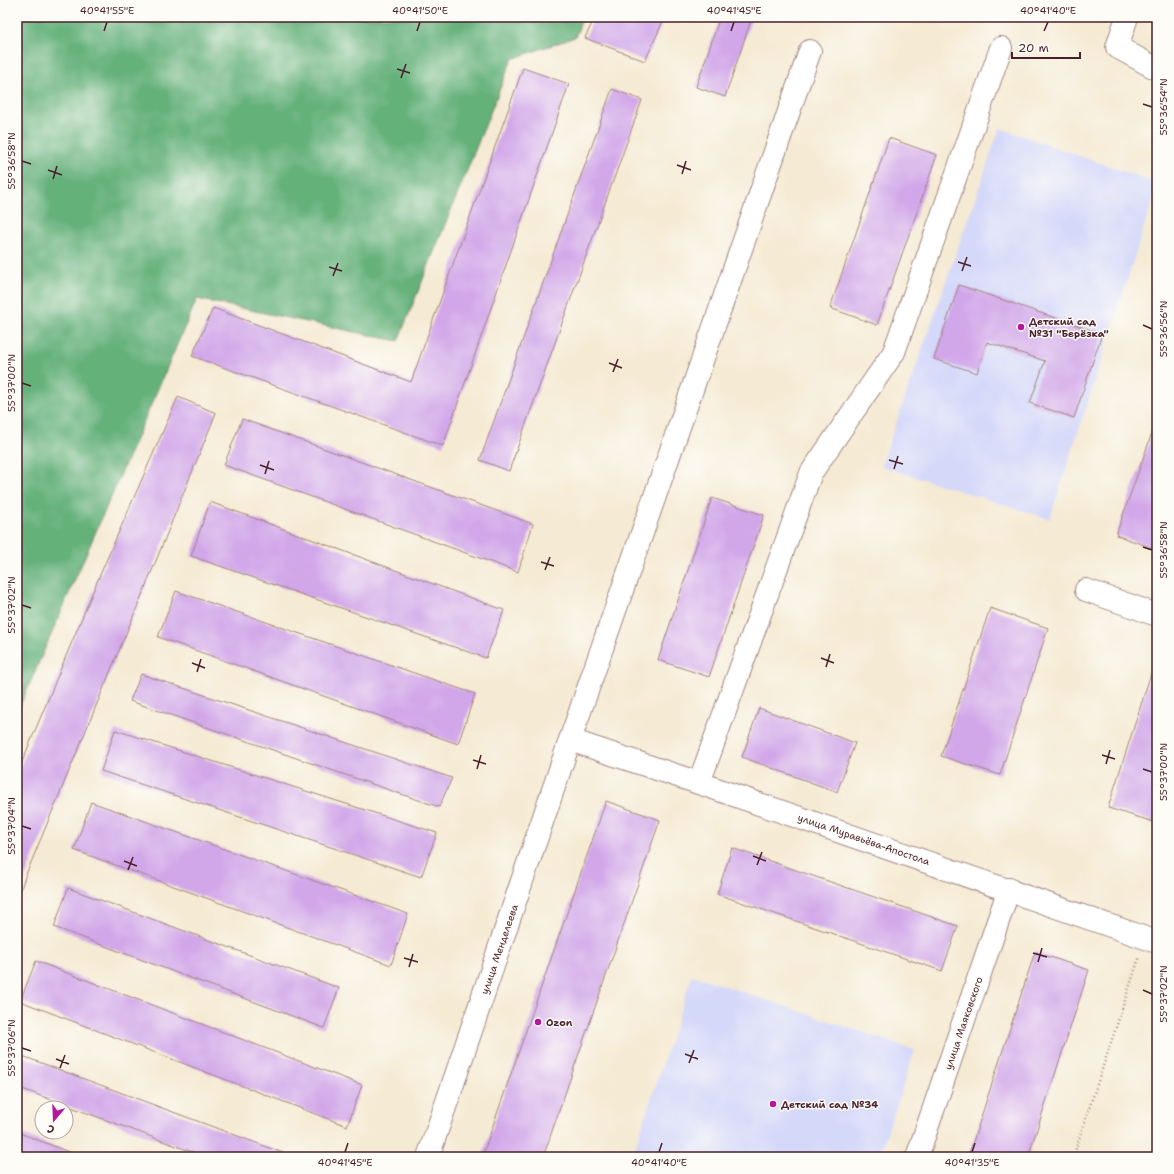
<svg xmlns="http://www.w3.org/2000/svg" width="1174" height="1174" font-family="'Shantell Sans',sans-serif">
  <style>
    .built { fill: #d4d8f9 }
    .forest { fill: #65b17a; stroke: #586852 }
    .building { fill: #d1a7e9 }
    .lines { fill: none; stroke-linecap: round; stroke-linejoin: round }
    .minor-casing { stroke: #a0847f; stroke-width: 24 }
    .path { stroke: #a0847f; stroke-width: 2.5; stroke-dasharray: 1 3; stroke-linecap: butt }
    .minor { stroke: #fff; stroke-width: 22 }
    .ticks { fill: none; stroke: #4a1f2b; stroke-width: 1.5 }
    .poi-dot { fill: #b5179e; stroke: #fdfcf7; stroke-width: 1.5 }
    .labels { text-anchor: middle; stroke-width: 3; stroke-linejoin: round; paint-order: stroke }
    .poi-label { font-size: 10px; font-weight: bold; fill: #4a1f2b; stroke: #fdfcf7; text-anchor: start }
    .street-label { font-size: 10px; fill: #4a1f2b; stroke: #fdfcf7 }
    .neatline { fill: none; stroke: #4a1f2b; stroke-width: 1.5 }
    .ticks-label { font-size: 10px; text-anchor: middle; fill: #4a1f2b }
  </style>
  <rect width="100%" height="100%" fill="#fdfcf7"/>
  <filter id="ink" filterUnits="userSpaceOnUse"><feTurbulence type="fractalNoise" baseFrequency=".025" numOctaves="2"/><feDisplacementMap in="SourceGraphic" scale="8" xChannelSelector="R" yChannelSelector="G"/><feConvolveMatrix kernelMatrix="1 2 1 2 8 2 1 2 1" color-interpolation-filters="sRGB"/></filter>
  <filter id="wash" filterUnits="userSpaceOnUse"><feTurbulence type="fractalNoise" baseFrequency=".012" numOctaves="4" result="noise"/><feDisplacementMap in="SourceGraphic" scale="16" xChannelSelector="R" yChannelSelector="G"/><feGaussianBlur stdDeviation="0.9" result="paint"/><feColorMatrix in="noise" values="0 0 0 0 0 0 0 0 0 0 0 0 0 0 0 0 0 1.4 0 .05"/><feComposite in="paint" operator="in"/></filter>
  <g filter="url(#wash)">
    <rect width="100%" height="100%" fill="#f5ead3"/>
    <g class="built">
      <polygon points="1000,128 1157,183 1157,187 1050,519 881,466"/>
      <polygon points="692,975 915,1050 879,1157 632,1157"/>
    </g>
    <polygon class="forest" points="17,17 583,17 575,37 512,59 398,341 197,299 17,713"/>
    <g id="blocks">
      <g class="building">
        <polygon points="595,17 665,17 645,61 585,38"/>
        <polygon points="720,17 752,17 725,97 696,87"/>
        <polygon points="523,68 569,84 443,446 192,356 213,308 411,382"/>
        <polygon points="612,89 642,100 509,471 480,460"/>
        <polygon points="889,138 937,155 877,325 830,308"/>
        <polygon points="959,285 1102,334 1074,418 1030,403 1045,361 987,342 977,373 934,359"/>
        <polygon points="178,397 216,413 140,600 25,877 17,900 17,774 96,584"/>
        <polygon points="242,419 533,524 518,572 224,465"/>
        <polygon points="1157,419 1157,544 1155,549 1116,535"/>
        <polygon points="712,498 764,515 709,677 658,660"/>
        <polygon points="210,502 504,610 486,658 191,556"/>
        <polygon points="176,591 475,694 458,744 158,637"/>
        <polygon points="990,608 1048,628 1000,775 941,756"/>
        <polygon points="1155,661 1157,662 1157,823 1108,808"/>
        <polygon points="141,674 452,778 439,807 130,701"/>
        <polygon points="759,708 855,743 837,792 742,757"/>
        <polygon points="115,730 437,833 421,877 101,771"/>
        <polygon points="606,801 660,820 543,1157 482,1157"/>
        <polygon points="91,802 408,914 391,965 74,850"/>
        <polygon points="732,848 958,926 942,971 717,894"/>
        <polygon points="68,888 339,988 324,1028 54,927"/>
        <polygon points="1035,952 1089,970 1028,1157 968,1157"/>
        <polygon points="36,961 362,1085 347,1126 20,1001"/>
        <polygon points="17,1054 294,1157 206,1157 17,1087"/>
        <polygon points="17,1132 82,1157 17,1157"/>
      </g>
    </g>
  </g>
  <g filter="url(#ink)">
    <use href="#blocks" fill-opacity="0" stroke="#a0847f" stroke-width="1"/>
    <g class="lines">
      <defs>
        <g id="minor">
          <polyline points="1127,17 1117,47 1157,69"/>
          <polyline points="1086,590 1157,615"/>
          <polyline points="570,740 699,783 1157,942"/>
          <polyline points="699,783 811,473 894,352 1001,48"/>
          <polyline points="428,1157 570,740 810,51"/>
          <polyline points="917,1157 1009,889"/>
        </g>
      </defs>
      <use href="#minor" class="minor-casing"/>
      <polyline class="path" points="1073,1157 1139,958"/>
      <use href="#minor" class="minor"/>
    </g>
  </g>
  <path class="ticks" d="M104,31L107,22M417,31L420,22M731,31L734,22M1044,31L1048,22M397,69L410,73M401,78L406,64M1143,104L1152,107M22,161L31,164M677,165L691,170M48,170L62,175M682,174L686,161M53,179L57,166M958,262L971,266M329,267L342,271M962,271L967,257M333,276L338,263M1143,325L1152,329M609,363L622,368M613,372L618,359M22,383L31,386M889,460L903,464M260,465L274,470M894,469L898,456M265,474L269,461M1143,547L1152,550M541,562L554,566M545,570L550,557M22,605L31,608M821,658L834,663M192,663L205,668M826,667L830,654M197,672L201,659M1102,755L1115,759M473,760L486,764M1106,764L1110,750M477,769L481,755M1143,769L1152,772M22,826L31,829M753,856L766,861M124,861L137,866M757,865L762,852M128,870L133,857M1033,953L1047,957M404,958L418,962M1038,962L1042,948M409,967L413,954M1143,990L1152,994M22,1048L31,1051M685,1054L698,1059M56,1059L69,1064M689,1063L694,1050M60,1068L65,1055M345,1152L348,1143M659,1152L662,1143M972,1152L975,1143"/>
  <g class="poi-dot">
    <circle cx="1021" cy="327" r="4"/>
    <circle cx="538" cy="1022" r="4"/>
    <circle cx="773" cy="1104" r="4"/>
  </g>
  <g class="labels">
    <g class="poi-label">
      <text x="1029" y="325">Детский сад<tspan x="1029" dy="12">№31 "Берёзка"</tspan></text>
      <text x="546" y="1026">Ozon</text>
      <text x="781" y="1108">Детский сад №34</text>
    </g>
    <g class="street-label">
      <text transform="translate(864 839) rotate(19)" y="4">улица Муравьёва-Апостола</text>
      <text transform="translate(499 949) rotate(-71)" y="4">улица Менделеева</text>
      <text transform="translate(963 1023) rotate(-71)" y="4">улица Маяковского</text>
    </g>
  </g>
  <rect width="1174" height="1174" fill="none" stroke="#fdfcf7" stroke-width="44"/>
  <g transform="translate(54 1120) rotate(199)"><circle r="19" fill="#fdfcf7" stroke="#b5a4a5"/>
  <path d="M0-3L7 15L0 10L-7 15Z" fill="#b5179e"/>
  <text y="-6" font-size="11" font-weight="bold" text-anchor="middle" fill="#4a1f2b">С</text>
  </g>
  <path d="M1012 52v6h68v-6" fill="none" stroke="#4a1f2b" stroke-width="2"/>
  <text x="1018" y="52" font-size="12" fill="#4a1f2b" stroke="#fdfcf7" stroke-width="3" paint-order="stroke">20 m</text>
  <rect x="22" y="22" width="1130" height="1130" class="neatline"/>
  <g class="ticks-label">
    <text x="107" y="14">40°41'55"E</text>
    <text x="420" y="14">40°41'50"E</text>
    <text x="734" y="14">40°41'45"E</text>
    <text x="1048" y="14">40°41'40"E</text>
    <text transform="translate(1163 107) rotate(-90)" y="4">55°36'54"N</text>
    <text transform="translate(11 161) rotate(-90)" y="4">55°36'58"N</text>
    <text transform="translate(1163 329) rotate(-90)" y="4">55°36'56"N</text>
    <text transform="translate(11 383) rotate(-90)" y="4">55°37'00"N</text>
    <text transform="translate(1163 550) rotate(-90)" y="4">55°36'58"N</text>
    <text transform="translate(11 605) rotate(-90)" y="4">55°37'02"N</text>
    <text transform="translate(1163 772) rotate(-90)" y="4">55°37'00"N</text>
    <text transform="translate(11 826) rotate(-90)" y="4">55°37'04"N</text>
    <text transform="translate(1163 994) rotate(-90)" y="4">55°37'02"N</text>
    <text transform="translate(11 1048) rotate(-90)" y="4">55°37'06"N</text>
    <text x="345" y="1166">40°41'45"E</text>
    <text x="659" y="1166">40°41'40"E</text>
    <text x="972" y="1166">40°41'35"E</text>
  </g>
</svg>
